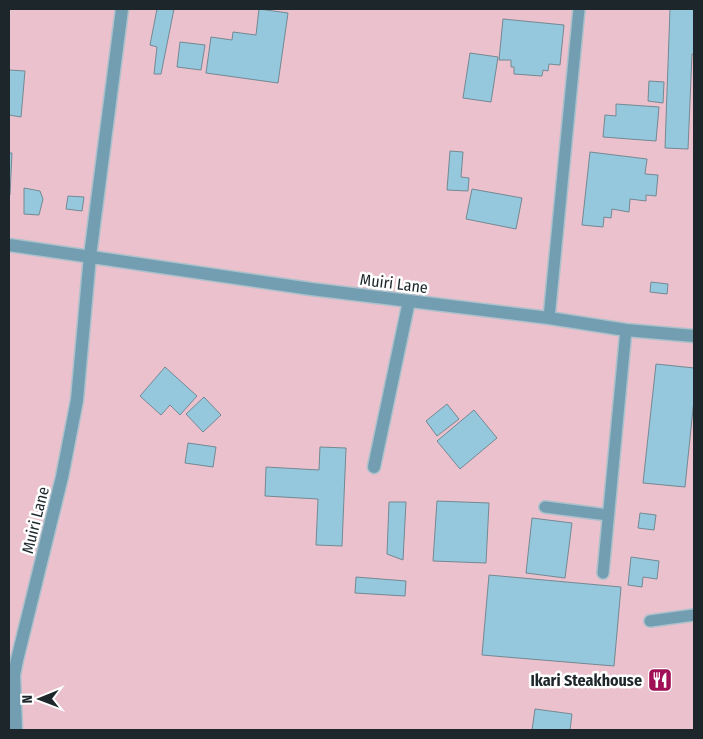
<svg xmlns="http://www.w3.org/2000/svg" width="703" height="739" font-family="'Fira Sans Condensed',sans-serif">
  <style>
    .green { fill: #eac1cc }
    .building { fill: #96c8dd; stroke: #738993 }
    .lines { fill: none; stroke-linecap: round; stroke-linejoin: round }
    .service-casing { stroke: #acc1cb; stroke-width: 14 }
    .minor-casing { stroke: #acc1cb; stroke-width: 15 }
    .service { stroke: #739eb1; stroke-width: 11 }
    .minor { stroke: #739eb1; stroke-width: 12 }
    .labels { text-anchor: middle; stroke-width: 5; stroke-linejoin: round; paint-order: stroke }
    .street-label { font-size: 16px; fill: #1d262a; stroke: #fff }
    .poi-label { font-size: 16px; font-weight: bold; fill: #1d262a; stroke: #fff; text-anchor: end }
  </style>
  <rect width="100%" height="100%" fill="#cbe3ee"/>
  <rect class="green" x="9" y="9" width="685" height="721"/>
  <g class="building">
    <polygon points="157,9 174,9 161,74 154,74 157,47 150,45"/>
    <polygon points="259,9 288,13 278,83 206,73 211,37 232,40 233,32 256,35"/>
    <polygon points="670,9 694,9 694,54 692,54 688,149 665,148"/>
    <polygon points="503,19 564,25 560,65 549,64 548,71 543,70 542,76 514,74 514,67 511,67 511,60 499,60"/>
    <polygon points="180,42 205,45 201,70 177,67"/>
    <polygon points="470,53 498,57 491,102 463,98"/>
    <polygon points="9,70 25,71 21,117 9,115 9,122"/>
    <polygon points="649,81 664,82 663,103 648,101"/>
    <polygon points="616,104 659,107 656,141 603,137 605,115 616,116"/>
    <polygon points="450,151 463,152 461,177 469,178 468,191 447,190"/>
    <polygon points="590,152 647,159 645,174 658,175 656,196 646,195 646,201 630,199 629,212 612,209 611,218 604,217 603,227 582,225"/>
    <polygon points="9,153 12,153 10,195 9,195"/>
    <polygon points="24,188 40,191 43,199 39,215 24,214"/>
    <polygon points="472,189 522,198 516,229 466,219"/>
    <polygon points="68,196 84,197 82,211 66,209"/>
    <polygon points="651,282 668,284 667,294 650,292"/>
    <polygon points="656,364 694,368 694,399 685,487 643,483"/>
    <polygon points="165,367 197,396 180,415 170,405 161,415 140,396"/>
    <polygon points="204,397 221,415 203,432 186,414"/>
    <polygon points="447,404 459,419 437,436 426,421"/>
    <polygon points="474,410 497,438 460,469 437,441"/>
    <polygon points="188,443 216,447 213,467 185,463"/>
    <polygon points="320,447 346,448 342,546 316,545 318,499 265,496 266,467 319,470"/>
    <polygon points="437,501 489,503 486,563 433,561"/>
    <polygon points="389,502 406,502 403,560 387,554"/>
    <polygon points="640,513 656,515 654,530 638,528"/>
    <polygon points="532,518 572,523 565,578 526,573"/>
    <polygon points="631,557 659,561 657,579 643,577 642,587 628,585"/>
    <polygon points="489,575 621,587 614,666 482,655"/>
    <polygon points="356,577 406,581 405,596 355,593"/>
    <polygon points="535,709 572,714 570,730 532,730"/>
  </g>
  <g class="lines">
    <defs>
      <g id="service">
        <polyline points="549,318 579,9"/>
        <polyline points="545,507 608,515"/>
        <polyline points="603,573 626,330"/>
        <polyline points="650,621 694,615"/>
      </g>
      <g id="minor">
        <polyline points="9,245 311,289 549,318 626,330 694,336"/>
        <polyline points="374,467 409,301"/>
        <polyline points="16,730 14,675 17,660 62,477 77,400 90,256 122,9"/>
      </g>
    </defs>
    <use href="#service" class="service-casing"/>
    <use href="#minor" class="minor-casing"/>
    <use href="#service" class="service"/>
    <use href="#minor" class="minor"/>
  </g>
  <defs>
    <symbol id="restaurant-square" viewBox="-11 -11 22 22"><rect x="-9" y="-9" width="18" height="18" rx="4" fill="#a11056" stroke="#fff"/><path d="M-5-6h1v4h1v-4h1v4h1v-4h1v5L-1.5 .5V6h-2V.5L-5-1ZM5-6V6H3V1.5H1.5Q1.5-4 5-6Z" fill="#fff"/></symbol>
  </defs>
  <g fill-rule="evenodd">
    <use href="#restaurant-square" x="646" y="666" width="28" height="28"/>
  </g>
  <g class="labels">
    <g class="street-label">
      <text transform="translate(394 283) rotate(7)" y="6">Muiri Lane</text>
      <text transform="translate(35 520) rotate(-76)" y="6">Muiri Lane</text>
    </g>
    <g class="poi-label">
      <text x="642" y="686">Ikari Steakhouse</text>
    </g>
  </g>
  <rect width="703" height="739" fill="none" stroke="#1d262a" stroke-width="20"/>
  <g transform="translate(40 699) rotate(269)" stroke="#ffffff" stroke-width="4" paint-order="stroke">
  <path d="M0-4L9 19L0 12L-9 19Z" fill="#1d262a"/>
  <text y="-8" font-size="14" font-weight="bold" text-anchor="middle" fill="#1d262a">N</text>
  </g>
</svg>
